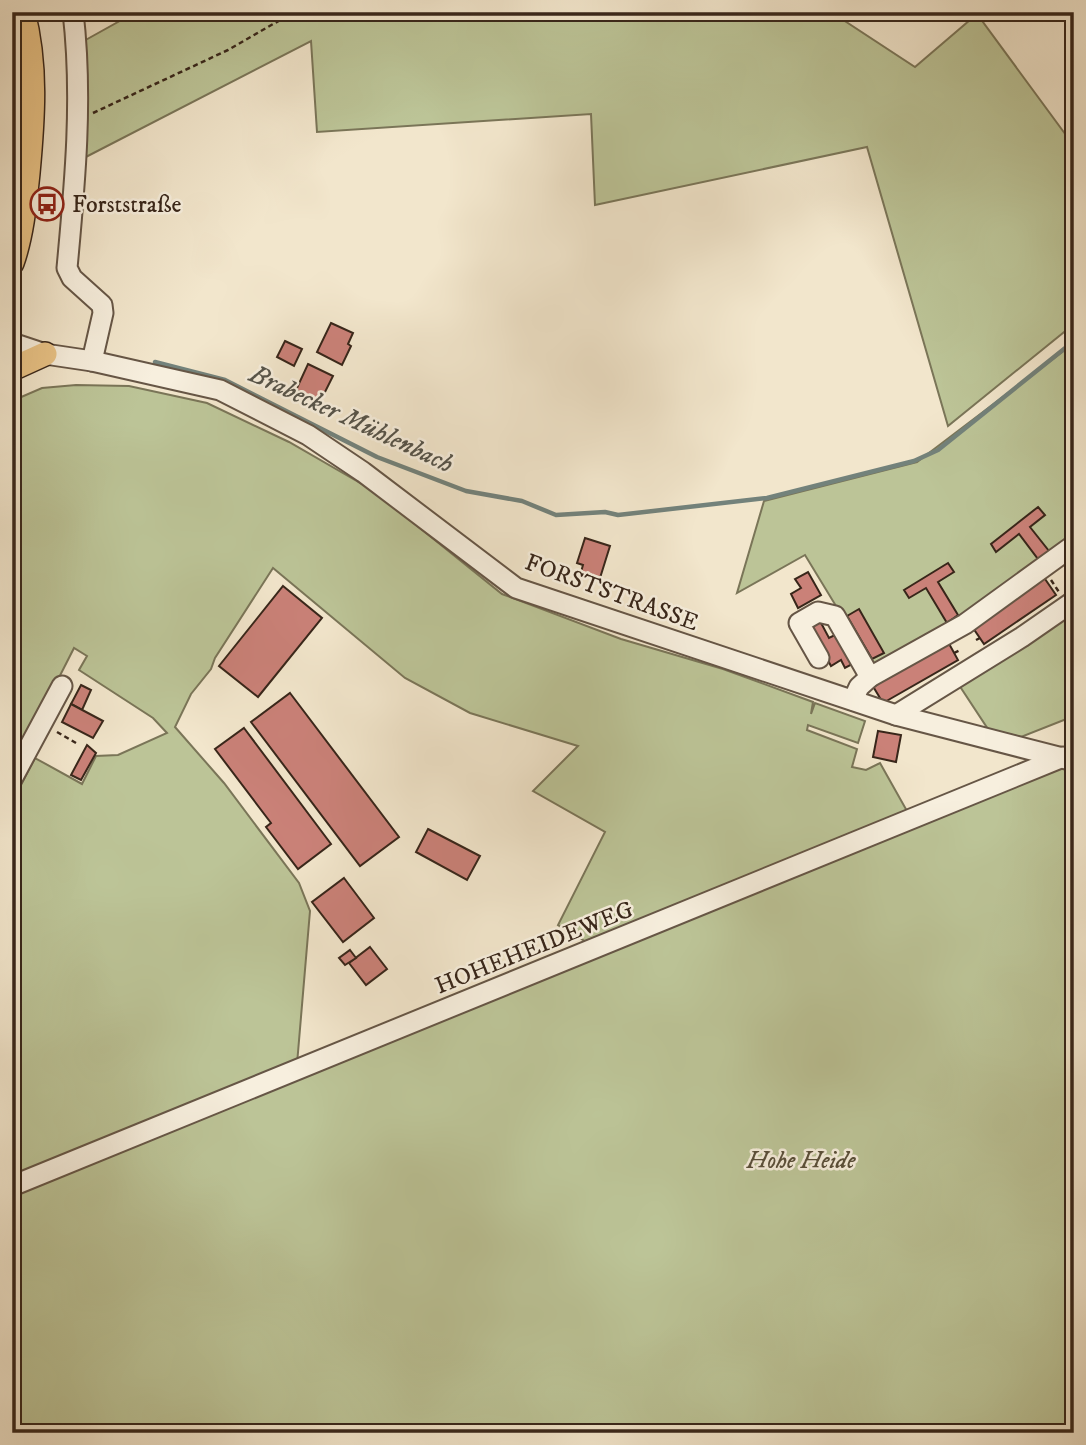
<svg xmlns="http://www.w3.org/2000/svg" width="1086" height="1445" font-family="'IM FELL DW Pica',serif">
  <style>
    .green { fill: #bcc497; stroke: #7a7558; stroke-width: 2 }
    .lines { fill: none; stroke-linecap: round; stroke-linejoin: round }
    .stream { stroke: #73827b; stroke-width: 4.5 }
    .building { fill: #ca8178; stroke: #38261a; stroke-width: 2 }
    .minor-casing { stroke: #665646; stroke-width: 23 }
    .major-casing { stroke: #38261a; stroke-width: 26 }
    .path { stroke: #38261a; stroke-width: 2.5; stroke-dasharray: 5 3.5; stroke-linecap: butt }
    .minor { stroke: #f7efde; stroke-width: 19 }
    .major { stroke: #e9c386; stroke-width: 23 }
    .labels { text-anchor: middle; stroke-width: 5; stroke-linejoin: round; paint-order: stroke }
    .poi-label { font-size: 24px; fill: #38261a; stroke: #f7efde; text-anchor: start }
    .street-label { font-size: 24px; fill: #38261a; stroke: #f7efde }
    .park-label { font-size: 24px; font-style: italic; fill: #594e39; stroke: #f7efde }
    .water-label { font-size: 26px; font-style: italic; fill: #56544a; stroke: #f7efde }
  </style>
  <rect width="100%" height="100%" fill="#f2e6cc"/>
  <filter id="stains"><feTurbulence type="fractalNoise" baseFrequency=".00286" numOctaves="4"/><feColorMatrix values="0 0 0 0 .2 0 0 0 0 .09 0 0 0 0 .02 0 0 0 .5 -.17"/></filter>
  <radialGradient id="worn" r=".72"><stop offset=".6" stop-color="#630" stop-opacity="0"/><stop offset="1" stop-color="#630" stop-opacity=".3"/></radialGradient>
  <g class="green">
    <polygon points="136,12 831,12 915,67 977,14 1074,146 1074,324 948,426 867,147 595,205 591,114 317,132 311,41 80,160 82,42"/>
    <polygon points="1074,343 1074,540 1040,566 875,670 805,555 737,593 764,501 917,462"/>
    <polygon points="76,385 129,386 207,403 289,442 374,491 502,594 621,639 723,669 813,702 811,714 815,703 865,721 858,743 808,725 807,730 857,749 852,767 866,770 880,763 907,811 593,946 558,925 605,832 533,791 578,746 470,713 405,678 273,568 215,658 211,669 191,694 175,727 224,783 299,883 310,911 297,1064 12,1178 12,802 35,758 82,784 96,756 118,755 167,733 153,718 79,670 87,656 74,648 12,770 12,401 42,388"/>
    <polygon points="1074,609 1074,716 1021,737 988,729 959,685"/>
    <polygon points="1074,753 1074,1433 12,1432 12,1193"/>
  </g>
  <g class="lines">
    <polyline class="stream" points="155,362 225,380 377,457 466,491 522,501 556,515 605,512 618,515 767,498 914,461 938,450 1074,341"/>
  </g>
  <g class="building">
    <polygon points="331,323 353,333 348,344 351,346 342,365 317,352"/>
    <polygon points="285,341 302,349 294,366 277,357"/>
    <polygon points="308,364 333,376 320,402 296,390"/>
    <polygon points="1038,507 1045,515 1030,527 1049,551 1038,559 1019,534 996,552 991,544"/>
    <polygon points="585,538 610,546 600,578 581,572 583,565 577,563"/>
    <polygon points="948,563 954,572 938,582 958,615 947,623 926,588 909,598 904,590"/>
    <polygon points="808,572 821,595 798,608 791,594 801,588 795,579"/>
    <polygon points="1043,576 1056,595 984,644 971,625"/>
    <polygon points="283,586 322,618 258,697 219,666"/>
    <polygon points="859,609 884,653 872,659 847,616"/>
    <polygon points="820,621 829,638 839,633 856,662 845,668 841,660 831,666 810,627"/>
    <polygon points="947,640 958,660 883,703 871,683"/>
    <polygon points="81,685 91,690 82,710 71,704"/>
    <polygon points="290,693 399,837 360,866 251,722"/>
    <polygon points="71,704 103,721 93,738 62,722"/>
    <polygon points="244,728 331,844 298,869 266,827 271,823 215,749"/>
    <polygon points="878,731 901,735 896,762 873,757"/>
    <polygon points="87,745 96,753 81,780 71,775"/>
    <polygon points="428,829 480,856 467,880 416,852"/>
    <polygon points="344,878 374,918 343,942 312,902"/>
    <polygon points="370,947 387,969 366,985 349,963"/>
    <polygon points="350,950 356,958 345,965 339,958"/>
  </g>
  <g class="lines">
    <defs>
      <g id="minor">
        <path d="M73,12C83,97 75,183 67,268L72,278L102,305L103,313L92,361"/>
        <polyline points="12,343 45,354 92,361 220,390 308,435 363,472 516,588 896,715 1074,761"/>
        <polyline points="819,658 799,623 818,612 835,616 870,677"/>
        <polyline points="853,700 859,687 870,677 965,624 1074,545"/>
        <polyline points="896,715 1022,637 1074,601"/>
        <polyline points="12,779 62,686"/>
        <polyline points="12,1186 1063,757"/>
      </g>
      <g id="major">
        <path d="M12,263C22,235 25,202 28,173C33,119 37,65 23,12"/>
        <polyline points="12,369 45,354"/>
      </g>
    </defs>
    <use href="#minor" class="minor-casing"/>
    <use href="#major" class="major-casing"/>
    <g class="path">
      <polyline points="93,113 228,50 294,12"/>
      <polyline points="1066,569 1074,578"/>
      <polyline points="1051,580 1059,592"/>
      <polyline points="976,640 980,638"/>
      <polyline points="954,653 960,650"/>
      <polyline points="57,732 76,743"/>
    </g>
    <use href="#minor" class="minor"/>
    <use href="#major" class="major"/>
  </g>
  <defs>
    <symbol id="bus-ring" viewBox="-11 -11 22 22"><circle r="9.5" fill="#f7efde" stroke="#8f2418" stroke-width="1.5"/><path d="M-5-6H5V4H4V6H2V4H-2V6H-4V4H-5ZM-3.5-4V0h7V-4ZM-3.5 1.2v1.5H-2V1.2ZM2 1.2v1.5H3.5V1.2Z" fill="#8f2418"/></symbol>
  </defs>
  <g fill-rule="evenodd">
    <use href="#bus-ring" x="28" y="185" width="38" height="38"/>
  </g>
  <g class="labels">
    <g class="poi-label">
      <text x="72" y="212">Forststraße</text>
    </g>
    <g class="street-label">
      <text transform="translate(612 592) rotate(20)" y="8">FORSTSTRASSE</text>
      <text transform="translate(534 947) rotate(-22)" y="8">HOHEHEIDEWEG</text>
    </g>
    <g class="park-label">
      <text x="801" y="1168">Hohe Heide</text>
    </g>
    <g class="water-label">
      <text transform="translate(352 418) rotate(25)" y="9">Brabecker Mühlenbach</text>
    </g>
  </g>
  <rect width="1086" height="1445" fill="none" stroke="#f2e6cc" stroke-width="42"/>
  <rect x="14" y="14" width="1058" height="1417" fill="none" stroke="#38261a" stroke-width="3.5"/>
  <rect x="21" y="21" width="1044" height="1403" fill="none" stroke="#38261a" stroke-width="2"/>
  <rect width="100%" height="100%" filter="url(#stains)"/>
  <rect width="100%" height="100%" fill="url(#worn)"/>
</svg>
